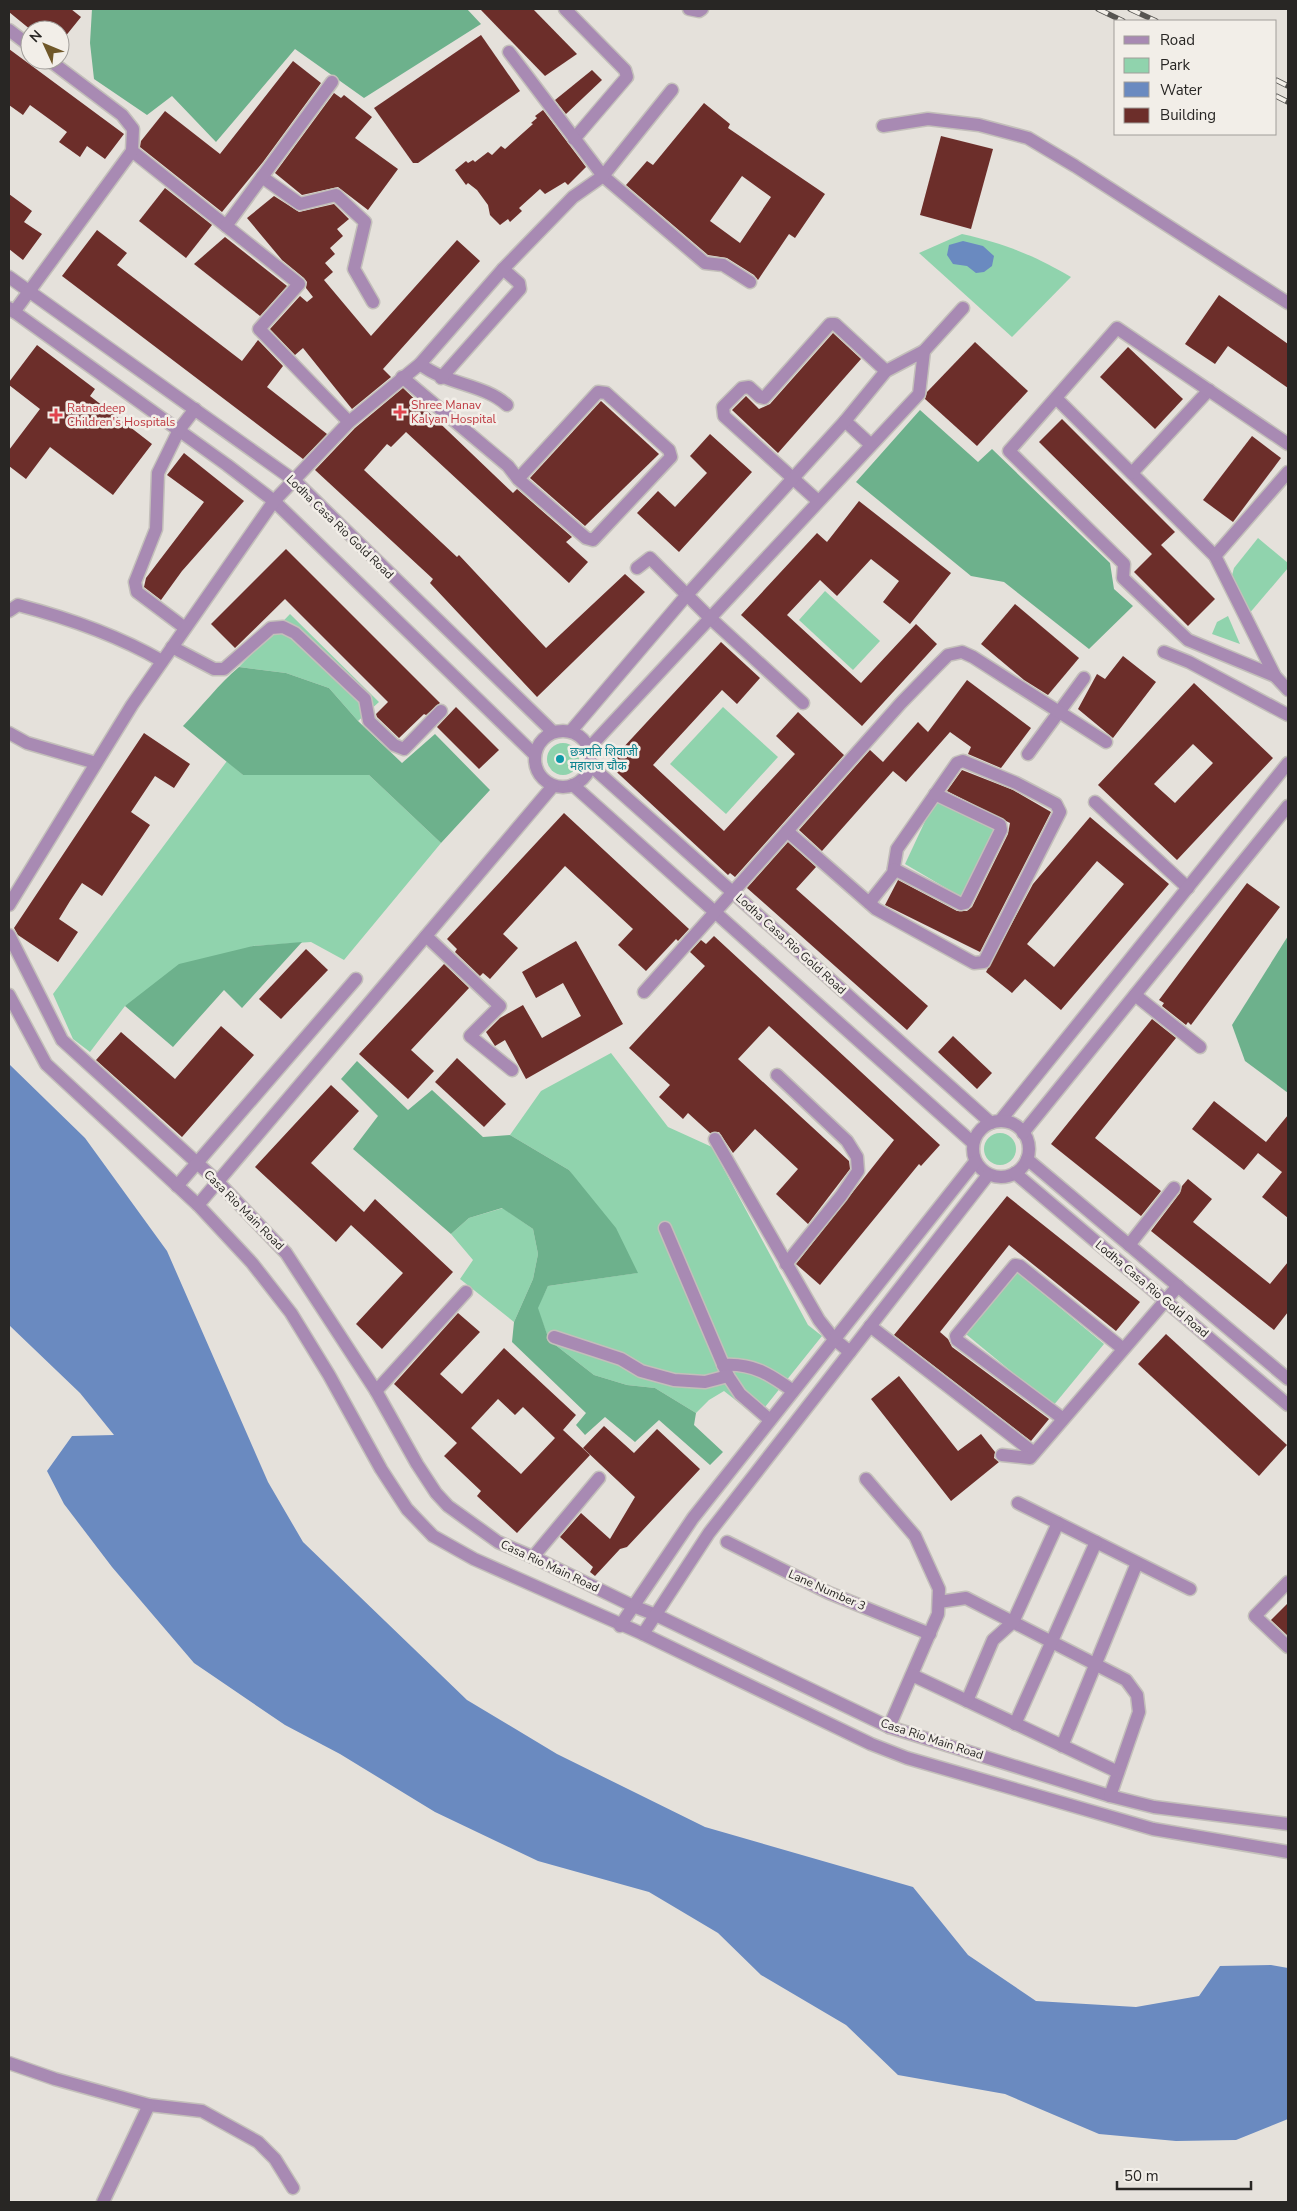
<svg xmlns="http://www.w3.org/2000/svg" width="1297" height="2211" font-family="'Nunito Sans','Noto Sans Devanagari',sans-serif">
  <style>
    .green { fill: #90d3ad }
    .forest { fill: #6db18c }
    .water { fill: #6a8ac0 }
    .building { fill: #6c2e2a; fill-rule: evenodd }
    .lines { fill: none; stroke-linecap: round; stroke-linejoin: round }
    .minor-casing { stroke: #c3bfba; stroke-width: 15 }
    .minor { stroke: #a88ab3; stroke-width: 12 }
    .rail-casing { stroke: #575552; stroke-width: 5.5 }
    .rail { stroke: #f2eee8; stroke-width: 4; stroke-dasharray: 11; stroke-linecap: butt }
    .health-dot { fill: #e0444e; stroke: #f2eee8; stroke-width: 2 }
    .culture-dot { fill: #0f9aa8; stroke: #f2eee8; stroke-width: 2 }
    .labels { text-anchor: middle; stroke-width: 5; stroke-linejoin: round; paint-order: stroke }
    .health-label { font-size: 12px; fill: #be3a42; stroke: #f2eee8; text-anchor: start }
    .street-label { font-size: 12px; fill: #282624; stroke: #f2eee8 }
    .culture-label { font-size: 12px; fill: #0d838f; stroke: #f2eee8; text-anchor: start }
  </style>
  <rect width="100%" height="100%" fill="#e5e1db"/>
  <g class="green">
    <path d="M962,234C1006,244 1033,255 1071,277L1012,337L919,253Z"/>
    <polygon points="1258,538 1288,563 1288,568 1248,615 1231,579 1234,568"/>
    <polygon points="825,591 880,641 853,670 799,620"/>
    <polygon points="290,614 379,702 358,721 329,688 286,673 239,667"/>
    <polygon points="1228,616 1240,644 1212,634 1217,622"/>
    <polygon points="723,707 778,757 726,814 670,764"/>
    <circle cx="563" cy="759" r="16"/>
    <polygon points="227,761 243,775 369,775 441,843 344,960 311,942 253,946 125,1006 90,1052 73,1039 53,994"/>
    <polygon points="935,800 997,828 963,898 905,864"/>
    <polygon points="611,1053 668,1127 712,1147 808,1325 822,1336 757,1417 724,1391 709,1400 696,1413 655,1388 627,1385 594,1375 549,1340 537,1308 548,1286 637,1273 569,1170 510,1135 541,1091"/>
    <circle cx="1000" cy="1149" r="16"/>
    <polygon points="503,1208 533,1229 538,1254 533,1279 514,1322 460,1279 473,1260 451,1234 469,1218"/>
    <polygon points="1012,1268 1104,1344 1053,1406 961,1330"/>
  </g>
  <g class="forest">
    <polygon points="92,9 467,9 481,24 364,98 295,49 216,142 172,96 147,115 94,79 90,43"/>
    <polygon points="920,410 978,462 992,449 1110,563 1114,589 1133,606 1089,649 1004,582 971,576 856,482"/>
    <path d="M239,667L286,673L329,688L358,721L402,763L435,734L490,790L441,843L369,775H243L183,726C202,706 219,684 239,667Z"/>
    <polygon points="1288,936 1288,1093 1245,1061 1232,1025"/>
    <polygon points="302,942 242,1008 224,990 173,1047 125,1006 179,964 253,946"/>
    <polygon points="357,1061 408,1110 432,1090 483,1137 510,1135 569,1170 616,1228 638,1273 548,1286 538,1308 549,1340 594,1375 627,1385 655,1388 696,1413 694,1425 723,1452 710,1465 659,1420 635,1442 605,1417 585,1435 576,1425 586,1413 512,1342 514,1322 533,1279 538,1254 533,1229 502,1208 469,1218 451,1234 353,1149 378,1116 341,1079"/>
  </g>
  <g class="water">
    <polygon points="963,241 983,246 994,256 992,266 984,272 976,273 967,266 953,264 947,255 949,245"/>
    <polygon points="9,1064 85,1138 167,1251 268,1482 303,1542 467,1700 557,1754 705,1827 913,1887 968,1955 1036,2001 1136,2007 1199,1996 1220,1966 1271,1965 1288,1968 1288,2119 1236,2140 1176,2141 1099,2134 1005,2094 898,2075 846,2025 761,1975 718,1933 649,1892 538,1861 435,1812 340,1754 285,1725 194,1663 112,1567 64,1504 47,1471 72,1436 114,1435 80,1393 9,1325"/>
  </g>
  <g class="building">
    <polygon points="9,9 71,9 81,17 60,43 60,30 31,30 9,12"/>
    <polygon points="480,9 533,9 577,54 545,76"/>
    <polygon points="481,35 520,91 418,163 413,163 374,108"/>
    <polygon points="9,49 124,134 105,159 87,146 80,157 59,142 67,132 30,105 23,115 9,105"/>
    <polygon points="293,61 321,83 263,162 222,212 140,147 141,141 165,111 220,154"/>
    <polygon points="592,70 602,80 566,114 555,100"/>
    <polygon points="334,93 341,98 344,95 372,117 355,138 398,169 368,210 338,187 302,195 275,173"/>
    <path d="M704,103L730,124L728,128L825,194L795,238L789,234L758,280L754,275L727,258L708,255L626,185L647,161L653,165ZM742,176L771,197L740,243L710,221Z"/>
    <polygon points="543,110 586,167 568,185 565,182 545,194 540,189 519,208 522,211 510,222 508,219 500,225 490,215 488,205 477,190 468,183 466,185 455,170 466,161 468,163 473,160 475,162 488,152 492,155 501,146 505,149 533,124 531,123 537,118 535,116"/>
    <polygon points="941,136 993,149 971,229 920,215"/>
    <polygon points="165,188 212,225 186,258 139,221"/>
    <polygon points="9,194 32,211 24,222 42,234 23,260 9,249"/>
    <polygon points="274,196 299,212 334,204 349,219 337,229 343,236 330,248 335,254 325,263 333,272 324,280 371,336 457,240 480,261 383,369 391,377 352,409 303,348 295,355 270,329 300,296 307,302 313,297 306,288 307,282 304,278 282,260 247,218"/>
    <polygon points="97,230 127,253 117,265 242,361 258,340 283,366 267,387 327,434 303,459 62,276"/>
    <polygon points="225,237 287,286 260,316 194,264"/>
    <polygon points="1219,295 1288,344 1288,388 1228,346 1215,364 1185,344"/>
    <polygon points="833,333 861,359 778,453 732,410 746,396 759,409 770,404"/>
    <polygon points="975,342 1028,391 977,446 925,399 927,392"/>
    <polygon points="37,345 95,389 90,396 152,444 113,495 50,447 26,479 9,466 9,450 40,409 9,385 9,382"/>
    <polygon points="1128,347 1183,399 1155,429 1100,377"/>
    <polygon points="403,388 513,493 517,489 572,537 566,542 588,562 569,583 406,432 391,447 387,444 364,470 457,557 459,555 546,648 625,574 645,592 537,697 430,583 433,579 315,470 355,428"/>
    <polygon points="601,401 659,454 585,526 530,478"/>
    <polygon points="1062,419 1175,532 1161,545 1215,599 1188,626 1134,572 1152,554 1039,442"/>
    <polygon points="710,434 752,472 679,552 637,513 658,491 675,507 707,473 690,456"/>
    <polygon points="1252,436 1281,458 1233,522 1203,500"/>
    <polygon points="184,453 244,501 182,571 161,600 144,587 146,578 204,502 167,475"/>
    <polygon points="859,501 951,573 910,624 883,602 899,581 871,559 837,596 820,580 787,615 861,683 916,624 937,644 862,726 741,615 817,533 827,542"/>
    <polygon points="286,549 440,703 426,715 424,714 399,738 377,717 376,714 388,702 285,599 235,648 211,624"/>
    <polygon points="1015,604 1079,658 1048,695 1024,680 981,644"/>
    <polygon points="721,642 760,678 737,704 722,690 653,765 724,831 795,754 776,736 798,712 844,755 735,877 730,873 728,875 608,764"/>
    <polygon points="1123,656 1156,682 1113,738 1078,709 1097,674 1105,679"/>
    <polygon points="967,680 1031,728 1001,768 968,754 971,747 950,732 906,782 893,771 822,851 799,830 870,750 883,762 918,722 928,732"/>
    <path d="M1194,683L1273,758L1177,860L1098,785ZM1193,744L1213,763L1175,803L1154,784Z"/>
    <polygon points="456,707 499,750 479,769 437,727"/>
    <polygon points="144,733 190,764 174,788 155,776 131,812 150,825 102,896 82,883 70,901 59,919 78,932 58,962 18,935 14,928"/>
    <polygon points="962,770 1013,790 1051,812 980,952 885,905 898,880 957,911 967,911 972,907 1008,834 1010,823 947,791"/>
    <polygon points="564,813 689,929 678,941 676,939 646,971 618,945 633,929 565,866 503,934 518,948 490,979 483,973 480,976 455,952 457,949 447,939"/>
    <path d="M1090,817L1169,884L1061,1010L1025,979L1012,993L986,972L1033,884ZM1097,861L1124,884L1054,967L1027,944Z"/>
    <polygon points="788,842 816,867 796,889 928,1006 907,1030 747,888"/>
    <polygon points="1247,883 1280,907 1191,1025 1188,1022 1186,1025 1162,1006 1164,1003 1159,1000"/>
    <polygon points="714,936 940,1145 921,1166 919,1164 820,1285 796,1264 894,1140 769,1026 738,1059 849,1161 850,1169 808,1224 776,1194 798,1169 755,1129 733,1153 719,1132 710,1133 688,1113 683,1119 659,1097 670,1085 629,1048 705,966 690,952 701,940 706,944"/>
    <polygon points="576,941 623,1024 526,1079 505,1040 495,1046 486,1032 500,1018 523,1005 542,1038 581,1016 563,983 536,998 522,972"/>
    <polygon points="306,949 328,970 281,1019 259,999"/>
    <polygon points="444,964 469,988 411,1050 434,1071 408,1099 359,1054"/>
    <polygon points="1152,1019 1176,1038 1095,1138 1161,1191 1141,1216 1051,1144"/>
    <polygon points="221,1026 254,1055 182,1137 96,1060 121,1032 175,1079"/>
    <polygon points="953,1036 992,1073 977,1089 938,1052"/>
    <polygon points="457,1058 506,1104 484,1127 435,1082"/>
    <polygon points="331,1085 359,1111 311,1163 364,1212 375,1199 453,1272 382,1349 356,1324 403,1273 351,1225 336,1242 255,1167"/>
    <polygon points="1214,1101 1266,1142 1288,1115 1288,1218 1262,1197 1282,1172 1258,1153 1244,1170 1192,1129"/>
    <polygon points="1188,1179 1212,1199 1193,1222 1270,1284 1288,1262 1288,1312 1274,1330 1151,1231 1180,1193 1182,1186"/>
    <polygon points="1007,1196 1140,1302 1116,1331 1009,1245 940,1332 948,1339 952,1347 1049,1419 1031,1441 894,1335"/>
    <path d="M458,1313L480,1332L440,1374L462,1394L504,1348L576,1415L563,1430L590,1455L517,1533L477,1496L481,1491L444,1456L457,1443L394,1384ZM498,1399L515,1415L523,1407L555,1438L521,1474L471,1428Z"/>
    <polygon points="1166,1334 1287,1445 1259,1476 1138,1364"/>
    <polygon points="899,1376 958,1451 981,1434 995,1452 994,1458 999,1462 951,1501 871,1399"/>
    <polygon points="604,1426 634,1453 657,1429 700,1469 627,1547 620,1549 595,1576 590,1572 593,1567 560,1537 581,1513 610,1539 635,1497 583,1448"/>
    <polygon points="1288,1603 1288,1636 1271,1620"/>
  </g>
  <g class="lines">
    <defs>
      <g id="minor">
        <polyline points="565,9 625,70 627,77 574,139"/>
        <polyline points="689,9 699,11 702,9"/>
        <polyline points="9,30 30,46"/>
        <polyline points="509,52 603,176 705,263 723,265 750,282"/>
        <polyline points="883,126 928,119 979,125 1028,138 1075,166 1288,303"/>
        <polyline points="132,151 299,284 259,329 349,422"/>
        <polyline points="262,177 300,204 336,195 365,222 354,269 373,302"/>
        <polyline points="226,226 332,82"/>
        <polyline points="9,277 295,481 553,732"/>
        <polyline points="9,308 227,465 274,501 535,755"/>
        <polyline points="14,312 132,151 133,129 122,115 49,60"/>
        <polyline points="924,351 963,308"/>
        <path d="M420,364C447,385 484,384 507,405"/>
        <polyline points="402,377 508,466 518,479 586,538 593,540 671,457 669,450 606,393 598,392 518,479"/>
        <polyline points="441,378 520,289 519,283 503,269"/>
        <polyline points="1056,398 1215,556 1275,676 1288,690"/>
        <polyline points="845,421 870,444"/>
        <polyline points="1132,473 1209,390"/>
        <polyline points="818,501 724,416 723,407 742,388 749,387 760,397 764,398 830,324 835,324 886,371"/>
        <polyline points="1215,556 1288,472"/>
        <polyline points="637,568 650,558 709,617 803,703"/>
        <path d="M9,611L18,605C68,618 117,635 162,661"/>
        <polyline points="185,628 137,592 135,582 156,529 158,473 179,430 195,409"/>
        <polyline points="172,647 214,669 224,669 271,628 283,627 295,633 365,699 369,721 394,745 404,749 441,711"/>
        <polyline points="1164,652 1189,662 1288,715"/>
        <polyline points="1275,676 1188,640 1123,578 1124,564 1009,451 1117,328 1288,444"/>
        <circle cx="563" cy="759" r="28"/>
        <polyline points="571,731 686,596 845,421 886,371 924,351 919,394 589,748"/>
        <polyline points="9,733 27,743 96,763"/>
        <polyline points="1028,754 1084,678"/>
        <polyline points="590,765 991,1123"/>
        <polyline points="573,785 973,1143"/>
        <polyline points="1095,802 1188,888"/>
        <path d="M787,831C817,857 846,883 876,909L974,963L984,962L1060,812L1056,804L1016,783L963,761L957,763L897,849L893,873L869,903"/>
        <polyline points="894,869 961,904 965,903 1001,830 1000,825 935,794"/>
        <polyline points="9,905 132,705 274,501 349,422 420,364 503,269 573,197 603,176 672,90"/>
        <polyline points="9,935 62,1040 218,1182 286,1253 376,1391 417,1464 436,1493 448,1506 498,1542 533,1557 633,1606 656,1615 889,1727 1110,1796 1154,1807 1288,1824"/>
        <polyline points="426,936 500,1006 470,1036 512,1070"/>
        <polyline points="644,992 901,703 936,667 948,655 962,652 973,657 1106,742"/>
        <polyline points="9,995 46,1064 198,1205 252,1263 291,1313 329,1375 381,1469 407,1509 433,1536 474,1559 643,1634 871,1744 907,1758 1153,1829 1288,1852"/>
        <polyline points="1135,995 1200,1047"/>
        <polyline points="777,1075 847,1141 857,1157 858,1171 841,1196 786,1264"/>
        <polyline points="1000,1121 1288,763"/>
        <circle cx="1001" cy="1149" r="28"/>
        <polyline points="1023,1133 1288,806"/>
        <polyline points="715,1139 819,1320 834,1339 850,1352"/>
        <polyline points="1027,1159 1288,1379"/>
        <polyline points="1015,1173 1288,1405"/>
        <polyline points="177,1186 356,979"/>
        <polyline points="198,1205 553,786"/>
        <polyline points="665,1228 728,1376 740,1394 770,1420"/>
        <polyline points="1129,1245 1174,1188"/>
        <polyline points="870,1326 1034,1453"/>
        <polyline points="554,1337 621,1359 641,1371 674,1380 705,1382 728,1376"/>
        <path d="M723,1365C753,1363 769,1374 793,1391"/>
        <polyline points="376,1391 466,1292"/>
        <polyline points="1062,1418 957,1340 956,1336 1015,1265 1020,1266 1122,1348"/>
        <polyline points="1002,1455 1030,1458 1178,1286"/>
        <polyline points="866,1479 915,1536 939,1589 938,1614 889,1727"/>
        <polyline points="1018,1503 1190,1589"/>
        <polyline points="727,1542 829,1593 930,1634"/>
        <polyline points="533,1557 599,1478"/>
        <polyline points="1288,1582 1255,1616 1288,1647"/>
        <polyline points="939,1602 966,1598 1126,1680 1137,1695 1139,1712 1110,1796"/>
        <polyline points="620,1626 693,1518 975,1162"/>
        <polyline points="643,1634 709,1533 988,1175"/>
        <polyline points="912,1675 1118,1772"/>
        <polyline points="967,1701 993,1640 1013,1622 1058,1523"/>
        <polyline points="1015,1724 1096,1542"/>
        <polyline points="1062,1746 1137,1563"/>
        <polyline points="9,2063 55,2079 149,2105 202,2111 258,2142 275,2159 293,2188"/>
        <polyline points="103,2202 149,2105"/>
      </g>
    </defs>
    <use href="#minor" class="minor-casing"/>
    <use href="#minor" class="minor"/>
    <defs>
      <g id="rail">
        <polyline points="1098,9 1123,21"/>
        <polyline points="1130,9 1156,21"/>
        <polyline points="1276,80 1288,86"/>
        <polyline points="1276,96 1288,102"/>
      </g>
    </defs>
    <use href="#rail" class="rail-casing"/>
    <use href="#rail" class="rail"/>
  </g>
  <g class="health-dot">
    <path d="M397.5 404.5h5v5h5v5h-5v5h-5v-5h-5v-5h5z"/>
    <path d="M53.5 407.5h5v5h5v5h-5v5h-5v-5h-5v-5h5z"/>
  </g>
  <circle class="culture-dot" cx="560" cy="759" r="5"/>
  <g class="labels">
    <g class="health-label">
      <text x="411" y="409">Shree Manav<tspan x="411" dy="14">Kalyan Hospital</tspan></text>
      <text x="67" y="412">Ratnadeep<tspan x="67" dy="14">Children's Hospitals</tspan></text>
    </g>
    <g class="street-label">
      <text transform="translate(340 527) rotate(44)" y="4">Lodha Casa Rio Gold Road</text>
      <text transform="translate(791 944) rotate(42)" y="4">Lodha Casa Rio Gold Road</text>
      <text transform="translate(244 1210) rotate(45)" y="4">Casa Rio Main Road</text>
      <text transform="translate(1152 1289) rotate(40)" y="4">Lodha Casa Rio Gold Road</text>
      <text transform="translate(550 1566) rotate(25)" y="4">Casa Rio Main Road</text>
      <text transform="translate(827 1590) rotate(24)" y="4">Lane Number 3</text>
      <text transform="translate(932 1739) rotate(18)" y="4">Casa Rio Main Road</text>
    </g>
    <g class="culture-label">
      <text x="570" y="756">छत्रपति शिवाजी<tspan x="570" dy="14">महाराज चौक</tspan></text>
    </g>
  </g>
  <rect width="1297" height="2211" fill="none" stroke="#282624" stroke-width="20"/>
  <rect x="1114" y="20" width="162" height="115" fill="#f2eee8" stroke="#a19e9a"/>
  <rect x="1124" y="36" width="25" height="8" fill="#a88ab3" stroke="#a19e9a"/>
  <text x="1160" y="45" font-size="15" fill="#282624">Road</text>
  <rect x="1124" y="58" width="25" height="15" fill="#90d3ad" stroke="#a19e9a"/>
  <text x="1160" y="70" font-size="15" fill="#282624">Park</text>
  <rect x="1124" y="82" width="25" height="15" fill="#6a8ac0" stroke="#a19e9a"/>
  <text x="1160" y="95" font-size="15" fill="#282624">Water</text>
  <rect x="1124" y="108" width="25" height="15" fill="#6c2e2a" stroke="#a19e9a"/>
  <text x="1160" y="120" font-size="15" fill="#282624">Building</text>
  <g transform="translate(45 45) rotate(314)"><circle r="24" fill="#f2eee8" stroke="#a19e9a"/>
  <path d="M0-4L9 19L0 12L-9 19Z" fill="#6f5728"/>
  <text y="-8" font-size="14" font-weight="bold" text-anchor="middle" fill="#282624">N</text>
  </g>
  <path d="M1117 2181v8h134v-8" fill="none" stroke="#282624" stroke-width="2.5"/>
  <text x="1124" y="2181" font-size="15" fill="#282624" stroke="#f2eee8" stroke-width="4" paint-order="stroke">50 m</text>
</svg>
